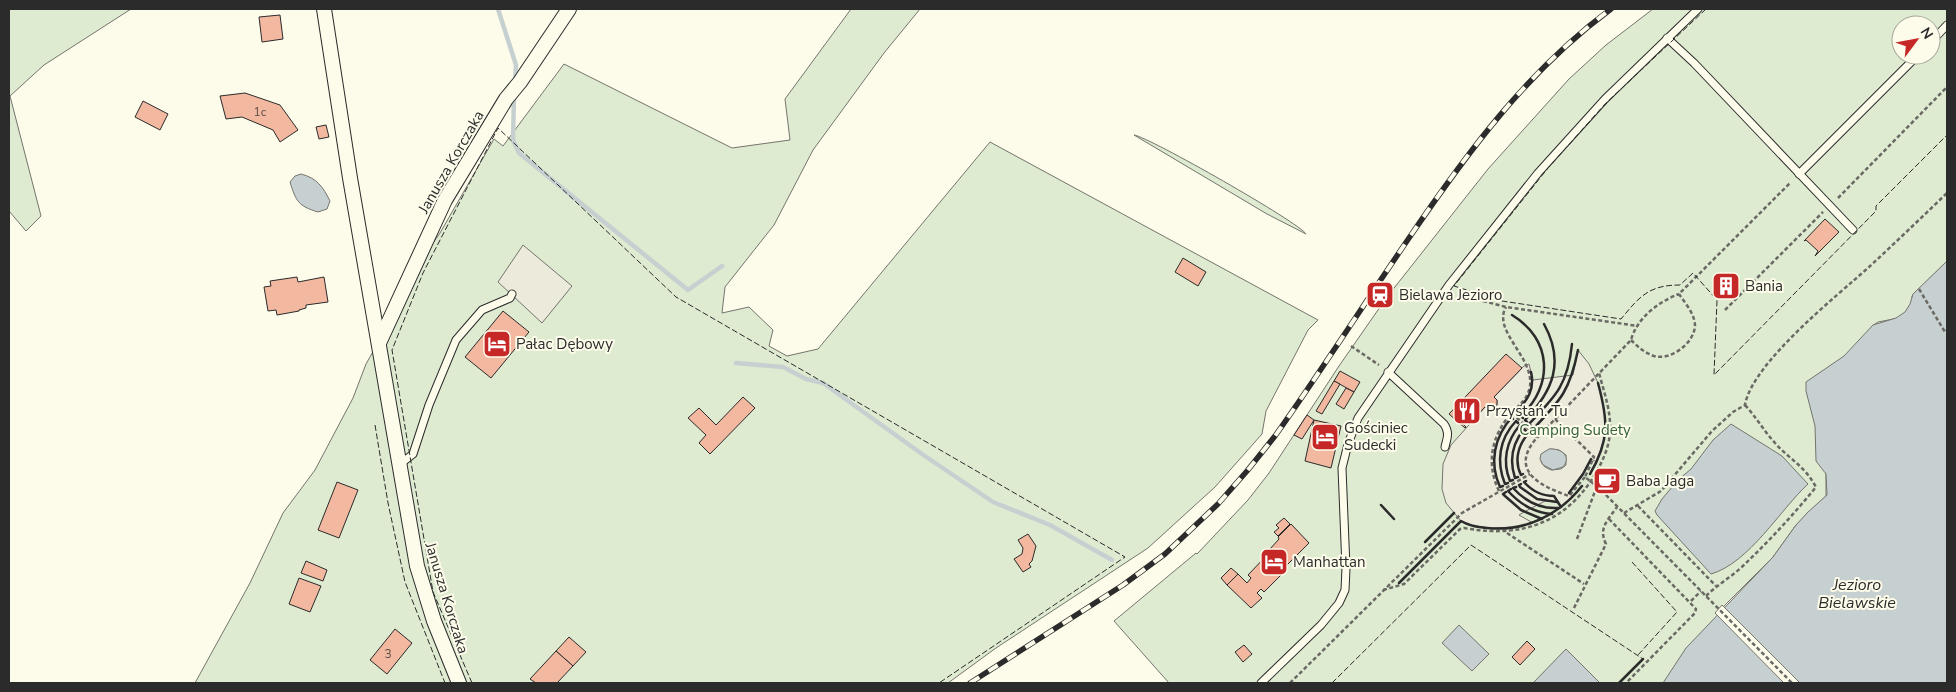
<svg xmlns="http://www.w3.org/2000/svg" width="1956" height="692" font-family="'Nunito Sans',sans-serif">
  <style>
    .green { fill: #deebd1; stroke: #74746e; fill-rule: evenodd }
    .parking { fill: #eceadb; stroke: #74746e; fill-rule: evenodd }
    .water { fill: #c7d0d0; stroke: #74746e }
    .pier { fill: #fdfbea; stroke: #74746e }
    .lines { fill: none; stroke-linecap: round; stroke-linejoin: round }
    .stream { stroke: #c7d0d0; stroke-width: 4.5 }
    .building { fill: #f2b8a0; stroke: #2b2b2b }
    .lane-casing { stroke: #2b2b2b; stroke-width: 9 }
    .street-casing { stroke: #2b2b2b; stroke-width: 16 }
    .path { stroke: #6a6964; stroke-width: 2.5; stroke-dasharray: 4 2.5; stroke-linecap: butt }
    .lane { stroke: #fdfbea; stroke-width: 7 }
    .street { stroke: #fdfbea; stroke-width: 14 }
    .rail-casing { stroke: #2b2b2b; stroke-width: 5.5 }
    .rail { stroke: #fdfbea; stroke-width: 4; stroke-dasharray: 11; stroke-linecap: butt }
    .fence { stroke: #2b2b2b; stroke-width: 1; stroke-dasharray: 6 2.5; stroke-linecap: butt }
    .wall { stroke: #2b2b2b; stroke-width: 2.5 }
    .labels { text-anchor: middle; stroke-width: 4; stroke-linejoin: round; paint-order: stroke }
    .number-label { font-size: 12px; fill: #5d4e48 }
    .street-label { font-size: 15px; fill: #2b2b2b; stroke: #fdfbea }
    .poi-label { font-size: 15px; fill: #2b2b2b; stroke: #fdfbea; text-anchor: start }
    .park-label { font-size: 15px; fill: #34623c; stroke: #fdfbea }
    .water-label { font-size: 16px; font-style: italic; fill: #2b2b2b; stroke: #fdfbea }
  </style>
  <rect width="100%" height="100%" fill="#fdfbea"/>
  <g class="green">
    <polygon points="9,9 131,9 44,65 10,96 41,216 26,231 9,211"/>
    <polygon points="851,9 920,9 884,53 813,150 774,225 725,287 722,313 749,307 773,330 769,346 787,356 818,349 990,142 1318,320 1308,330 1266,411 1262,434 1215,487 1148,548 996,648 948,683 195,683 250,583 283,513 315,470 353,398 366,364 408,290 419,263 440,233 494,139 503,146 564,64 732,148 790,140 785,99"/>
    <path d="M1653,9H1947V261L1912,296L1914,315L1878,322L1872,326L1826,472V496L1796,525L1773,557L1724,606L1697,683H1169L1114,621L1196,553L1197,554L1248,500L1269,473L1339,366L1387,297L1488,169L1569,79L1606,45ZM1901,25H1931V55H1901Z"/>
    <path d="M1134,135C1149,137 1300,223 1306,234L1267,214Z"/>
  </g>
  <g class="parking">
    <polygon points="523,245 572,286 542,323 498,282"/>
    <path d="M1578,350L1589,364L1598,383L1604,409L1606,432L1597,462L1591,459L1583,474L1569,492L1573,497L1561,507L1557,502L1545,501L1524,512L1519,515L1533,523L1519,527L1490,528L1469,525L1461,521L1446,503L1442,489L1443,464L1451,445L1485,407L1492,410L1497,405V400L1494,397L1524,366L1529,364L1533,380L1573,375ZM1551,449L1559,450L1566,455V465L1561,469L1551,470L1545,467L1541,462L1543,453Z"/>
  </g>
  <g class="water">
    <path d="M301,174C317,178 323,187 330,201L327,209L318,212C298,206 296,201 290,182L295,176Z"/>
    <polygon points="1947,261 1947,683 1663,683 1686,648 1773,557 1796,525 1808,512 1827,495 1826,474 1816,461 1815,426 1806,391 1806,382 1844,356 1873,325 1896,318 1905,312 1910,304 1913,294"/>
    <path d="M1731,424L1782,456L1808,484C1780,510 1749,563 1711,574L1657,515L1655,511L1662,499L1678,480L1691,469L1713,440Z"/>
    <path d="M1549,449C1561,448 1572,456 1563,467L1553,470L1543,465L1540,459L1541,454Z"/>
    <polygon points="1459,625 1489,654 1472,671 1442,643"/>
    <polygon points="1566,649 1599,682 1598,683 1533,683"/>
  </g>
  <polygon class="pier" points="1722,605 1800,683 1784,683 1715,613"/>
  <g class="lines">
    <g class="stream">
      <polyline points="498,9 516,65 515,82"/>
      <polyline points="514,95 513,140 519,153 688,290 722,266"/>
      <polyline points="736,363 783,367 806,379 823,383 922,454 993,502 1050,525 1112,560"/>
    </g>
  </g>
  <g class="building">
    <polygon points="280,15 283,39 262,42 259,17"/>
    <polygon points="245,93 280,105 298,130 280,142 273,130 242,117 226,119 220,96"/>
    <polygon points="143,101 168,114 160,130 135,117"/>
    <polygon points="326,125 329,137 319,139 316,127"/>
    <polygon points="1825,219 1839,232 1815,256 1818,251 1806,240 1804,241"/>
    <polygon points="1183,258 1206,272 1198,286 1175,272"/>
    <polygon points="297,277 298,282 324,277 328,302 306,305 306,308 299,310 299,311 277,315 276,310 268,311 264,287 271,286 270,281"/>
    <polygon points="1729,280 1732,283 1723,292 1719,289"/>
    <polygon points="503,311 529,332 491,378 465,357"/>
    <polygon points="1506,354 1522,368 1494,397 1497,400 1497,405 1492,410 1485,407 1470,423 1467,420 1463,424 1466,427 1465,428 1449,414"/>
    <polygon points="1340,371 1360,382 1354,392 1334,381"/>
    <polygon points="1334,381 1340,384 1322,414 1316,411"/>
    <polygon points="1346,388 1354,392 1344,409 1336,404"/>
    <polygon points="743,397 755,408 710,454 699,443 706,435 688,418 699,408 716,425"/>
    <polygon points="1307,415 1314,420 1302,439 1294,435"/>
    <polygon points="1314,420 1341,426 1331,468 1305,461"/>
    <polygon points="337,482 358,490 339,538 318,530"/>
    <polygon points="1284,518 1290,524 1278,536 1274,532 1279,528 1276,525"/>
    <polygon points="1291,524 1309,543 1282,570 1284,572 1264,592 1261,589 1257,593 1262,598 1251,608 1227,585 1238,574 1247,583 1251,578 1248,575 1267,555 1271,550 1270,549 1279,539 1278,537"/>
    <polygon points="1028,534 1036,546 1032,561 1029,564 1031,567 1023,572 1014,559 1022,554 1023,548 1018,540"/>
    <polygon points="306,561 327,570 323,581 301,573"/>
    <polygon points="1231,568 1238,574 1227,585 1221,578"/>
    <polygon points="299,578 321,586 310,612 289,604"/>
    <polygon points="395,629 412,643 387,674 370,660"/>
    <polygon points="569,637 586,652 573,666 556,651"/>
    <polygon points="1527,641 1535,649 1520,665 1512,657"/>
    <polygon points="1244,645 1252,654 1243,662 1235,652"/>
    <polygon points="556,651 573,666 557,683 536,683 530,679"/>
  </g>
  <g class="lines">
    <defs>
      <g id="lane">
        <polyline points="1667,38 1694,63 1853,230"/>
        <polyline points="1931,42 1947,25"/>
        <polyline points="1799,174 1918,55"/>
        <path d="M1388,372L1444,424C1450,433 1447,438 1445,447"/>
        <polyline points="399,465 413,454 429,405 456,340 482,310 510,298 512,294"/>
        <polyline points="1261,683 1321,625 1339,603 1345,590 1346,568 1342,468 1348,444 1358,418 1449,285 1538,173 1605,99 1698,9"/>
      </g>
      <g id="street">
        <polyline points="324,9 350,178 417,566 434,621 459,683"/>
        <polyline points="379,343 445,200 506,99 520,82 569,9"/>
      </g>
    </defs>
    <use href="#lane" class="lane-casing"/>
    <use href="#street" class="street-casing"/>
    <g class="path">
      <polyline points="1838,198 1947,87"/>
      <polyline points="1919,289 1945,332 1947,330"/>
      <polyline points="1459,291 1479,300 1506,307 1638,326"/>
      <polyline points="1725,310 1823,212"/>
      <path d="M1631,340C1638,347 1645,353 1654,356C1671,361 1694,343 1695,326C1695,314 1685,303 1679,294L1791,182"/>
      <polyline points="1351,346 1379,365"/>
      <polyline points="1512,413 1537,437"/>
      <polyline points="1555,419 1594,457 1585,477 1598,487 1792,683"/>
      <path d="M1585,477L1569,496C1543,487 1509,472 1535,440L1631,340C1637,318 1658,302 1679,294"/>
      <path d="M1499,491C1486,464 1491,436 1511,414C1519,405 1528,399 1530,386C1534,357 1492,331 1506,307"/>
      <polyline points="1638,506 1716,586"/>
      <path d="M1624,513L1661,491L1712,431L1733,412L1745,405C1752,363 1837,296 1869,267C1895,243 1921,218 1947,193"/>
      <polyline points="1609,519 1696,609 1695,613 1626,683"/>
      <polyline points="1507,533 1584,584"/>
      <polyline points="1577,539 1597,486"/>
      <path d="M1383,590L1404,584L1460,529L1464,528C1518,538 1564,525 1594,476C1602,463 1610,446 1610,430C1611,411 1604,392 1599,373"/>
      <path d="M1706,596C1718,584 1733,576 1745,564C1770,540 1794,514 1816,487C1804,465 1790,460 1775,443C1764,431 1756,417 1745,405"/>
      <polyline points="1691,601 1701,591"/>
      <path d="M1574,608L1606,544C1598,528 1608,520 1617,507"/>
      <polyline points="1290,683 1462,513 1530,474"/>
    </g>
    <use href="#lane" class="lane"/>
    <use href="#street" class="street"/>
    <defs>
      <path id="rail" d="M970,683L1123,585L1165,554L1218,504L1247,471L1275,436C1321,371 1364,304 1409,238C1467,153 1527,71 1611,9"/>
    </defs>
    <use href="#rail" class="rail-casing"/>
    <use href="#rail" class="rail"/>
    <g class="fence">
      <path d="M1706,9L1605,104L1548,168L1454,286L1502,301L1621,319C1640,296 1649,285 1680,285L1693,273L1717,300L1714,375L1876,211V206L1947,135"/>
      <polyline points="375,425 388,503 405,582 445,683"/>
      <polyline points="1632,562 1677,612 1638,655"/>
      <polyline points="472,683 433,592 392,350 423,273 498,128 676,297 1125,557 939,683"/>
      <polyline points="1332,683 1471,545 1643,659"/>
    </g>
    <g class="wall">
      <path d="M1512,315C1552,339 1554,385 1521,416L1523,418"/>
      <path d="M1518,413L1516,412C1528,400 1535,389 1531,372"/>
      <path d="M1527,422L1525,420C1553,391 1565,362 1544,324"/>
      <path d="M1531,426L1529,424C1556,396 1568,384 1572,344"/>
      <path d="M1535,430L1534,428C1561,400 1570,390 1578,350"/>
      <path d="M1523,474L1521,475C1514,461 1518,445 1528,434L1530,435"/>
      <path d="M1590,474C1610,440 1608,420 1598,383"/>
      <path d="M1518,477L1515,478C1509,460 1512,444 1524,429L1526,431"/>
      <path d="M1513,480L1510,481C1502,462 1506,441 1520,425L1522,427"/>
      <path d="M1526,481L1524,482C1532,491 1542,496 1554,496L1561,507"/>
      <path d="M1508,483L1505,484C1496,462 1499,439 1516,421L1518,423"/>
      <polyline points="1521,484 1519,485 1520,487 1537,499 1557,502"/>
      <path d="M1503,486L1500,487C1489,463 1494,437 1512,417L1513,419"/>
      <path d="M1516,487L1513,488C1525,501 1540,509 1558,508"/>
      <path d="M1511,489L1508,491C1520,504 1534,513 1552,514"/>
      <polyline points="1506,492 1503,494 1505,496 1521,510 1542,519"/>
      <polyline points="1569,493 1583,474 1591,459"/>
      <polyline points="1381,505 1394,519"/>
      <polyline points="1425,542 1454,513"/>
      <path d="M1399,583L1461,521C1469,526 1478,527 1487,528C1525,532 1559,515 1582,486"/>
      <polyline points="1619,683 1643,659"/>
    </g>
  </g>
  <defs>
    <symbol id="building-square" viewBox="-11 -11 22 22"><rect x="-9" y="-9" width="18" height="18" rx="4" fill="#c62828" stroke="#fdfbea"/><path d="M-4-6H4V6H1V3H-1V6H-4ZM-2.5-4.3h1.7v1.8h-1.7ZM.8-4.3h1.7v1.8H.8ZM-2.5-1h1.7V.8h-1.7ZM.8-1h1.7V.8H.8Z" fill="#fff"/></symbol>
    <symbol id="station-square" viewBox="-11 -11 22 22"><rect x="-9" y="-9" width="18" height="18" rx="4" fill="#c62828" stroke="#fdfbea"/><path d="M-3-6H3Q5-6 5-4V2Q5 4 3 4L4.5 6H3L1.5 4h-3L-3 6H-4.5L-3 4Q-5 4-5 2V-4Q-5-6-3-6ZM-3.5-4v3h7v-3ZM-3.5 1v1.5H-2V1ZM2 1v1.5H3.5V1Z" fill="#fff"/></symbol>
    <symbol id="hotel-square" viewBox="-11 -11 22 22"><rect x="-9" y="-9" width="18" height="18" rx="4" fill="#c62828" stroke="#fdfbea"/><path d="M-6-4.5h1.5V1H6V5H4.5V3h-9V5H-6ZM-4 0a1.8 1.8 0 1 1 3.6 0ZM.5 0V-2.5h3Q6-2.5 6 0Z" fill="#fff"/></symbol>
    <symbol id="restaurant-square" viewBox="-11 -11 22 22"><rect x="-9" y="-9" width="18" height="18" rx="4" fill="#c62828" stroke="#fdfbea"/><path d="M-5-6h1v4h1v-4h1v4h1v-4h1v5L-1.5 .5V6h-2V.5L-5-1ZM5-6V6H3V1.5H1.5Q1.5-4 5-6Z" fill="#fff"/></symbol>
    <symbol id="cafe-square" viewBox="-11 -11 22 22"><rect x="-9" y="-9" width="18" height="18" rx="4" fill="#c62828" stroke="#fdfbea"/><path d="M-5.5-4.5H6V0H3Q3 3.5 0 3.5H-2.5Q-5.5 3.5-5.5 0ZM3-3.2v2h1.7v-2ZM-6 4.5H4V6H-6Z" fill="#fff"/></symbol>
  </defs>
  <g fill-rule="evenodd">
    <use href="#building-square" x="1710" y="270" width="32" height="32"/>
    <use href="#station-square" x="1364" y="279" width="32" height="32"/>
    <use href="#hotel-square" x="481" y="328" width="32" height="32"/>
    <use href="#restaurant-square" x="1451" y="395" width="32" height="32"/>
    <use href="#hotel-square" x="1309" y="421" width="32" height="32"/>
    <use href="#cafe-square" x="1591" y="465" width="32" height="32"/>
    <use href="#hotel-square" x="1258" y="546" width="32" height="32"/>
  </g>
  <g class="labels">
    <g class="number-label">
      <text x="260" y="116">1c</text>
      <text x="388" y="658">3</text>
    </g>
    <g class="street-label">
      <text transform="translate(451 162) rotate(-60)" y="5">Janusza Korczaka</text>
      <text transform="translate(447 598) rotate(73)" y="5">Janusza Korczaka</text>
    </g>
    <g class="poi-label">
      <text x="1745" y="291">Bania</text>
      <text x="1399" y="300">Bielawa Jezioro</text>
      <text x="516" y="349">Pałac Dębowy</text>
      <text x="1486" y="416">Przystań. Tu</text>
      <text x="1344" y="433">Gościniec<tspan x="1344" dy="17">Sudecki</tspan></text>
      <text x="1626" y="486">Baba Jaga</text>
      <text x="1293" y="567">Manhattan</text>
    </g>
    <g class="park-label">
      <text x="1575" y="435">Camping Sudety</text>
    </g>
    <g class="water-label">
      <text x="1857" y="590">Jezioro<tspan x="1857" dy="18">Bielawskie</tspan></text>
    </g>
  </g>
  <rect width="1956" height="692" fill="none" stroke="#2b2b2b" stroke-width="20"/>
  <g transform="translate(1916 40) rotate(58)"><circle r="24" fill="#fdfbea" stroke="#a9a89e"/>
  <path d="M0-4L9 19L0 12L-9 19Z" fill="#c62828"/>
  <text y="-8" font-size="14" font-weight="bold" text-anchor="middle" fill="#2b2b2b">N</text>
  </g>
</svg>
